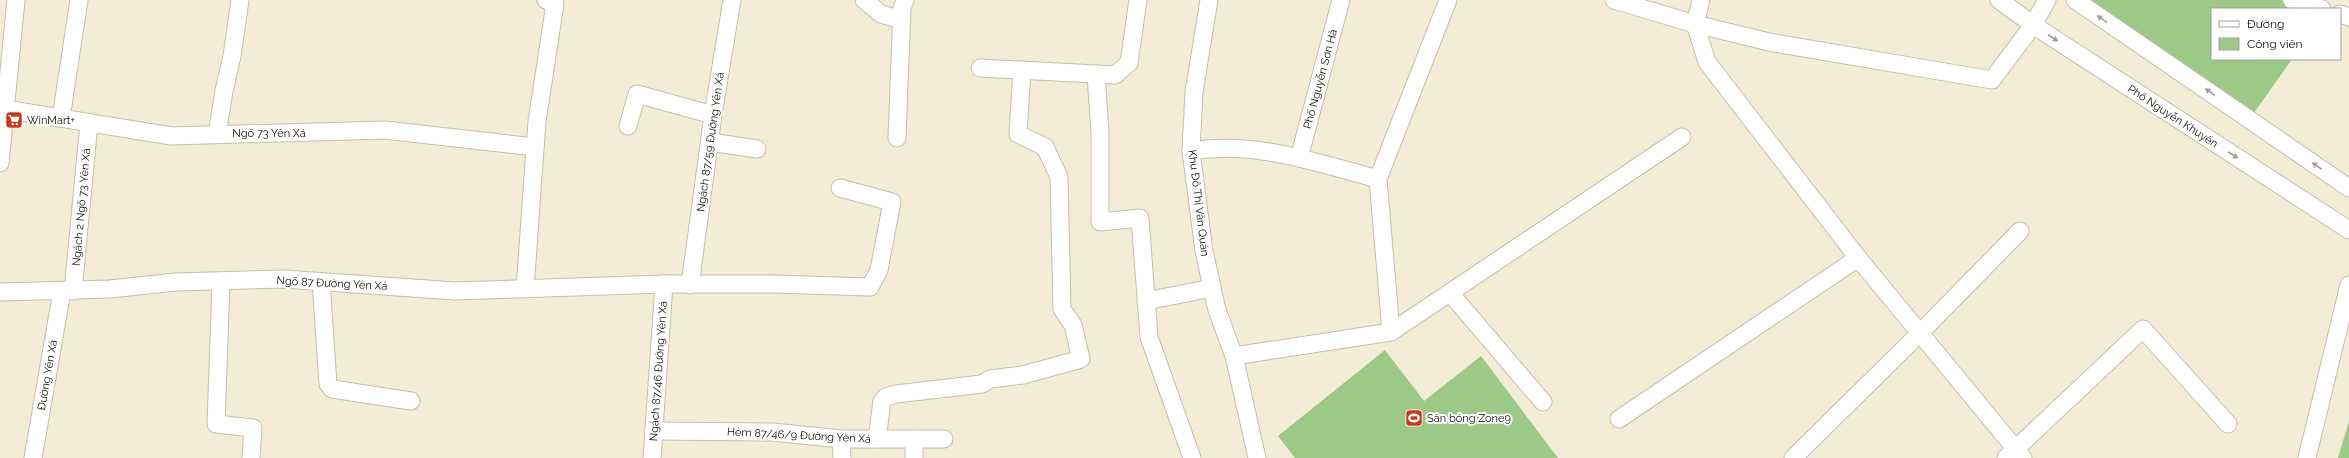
<svg xmlns="http://www.w3.org/2000/svg" width="2349" height="458" font-family="Raleway,sans-serif">
  <style>
    .green { fill: #9dc988 }
    .lines { fill: none; stroke-linecap: round; stroke-linejoin: round }
    .minor-casing { stroke: #c5bfa9; stroke-width: 19 }
    .minor { stroke: #fff; stroke-width: 17 }
    .oneway { fill: #a09f9c }
    .labels { text-anchor: middle; stroke-width: 4; stroke-linejoin: round; paint-order: stroke }
    .street-label { font-size: 11px; fill: #110e07; stroke: #fff }
    .poi-label { font-size: 11px; fill: #110e07; stroke: #fff; text-anchor: start }
  </style>
  <rect width="100%" height="100%" fill="#f3ecd6"/>
  <g class="green">
    <polygon points="2081,0 2286,0 2314,9 2212,9 2212,59 2292,59 2251,117"/>
    <polygon points="1385,350 1424,401 1481,356 1558,458 1295,458 1278,436"/>
    <polygon points="2349,421 2349,458 2338,458"/>
  </g>
  <g class="lines">
    <defs>
      <g id="minor">
        <polyline points="864,0 881,14 902,20"/>
        <polyline points="1209,0 1194,92 1191,151 1204,251 1217,310 1234,356 1257,458"/>
        <polyline points="1614,0 1695,24 1769,42 1992,80 2033,25 2047,0"/>
        <polyline points="1701,0 1695,24 1707,62 1858,258 2023,458"/>
        <polyline points="1999,0 2033,25 2349,230"/>
        <polyline points="2075,0 2349,188"/>
        <polyline points="2292,0 2322,9"/>
        <polyline points="2340,14 2349,17"/>
        <polyline points="980,68 1115,75 1129,63 1138,0"/>
        <polyline points="1096,74 1100,133 1100,222 1140,218 1149,337 1192,458"/>
        <polyline points="5,109 171,136 385,130 535,147"/>
        <polyline points="61,118 79,0"/>
        <polyline points="628,126 637,94 713,115"/>
        <polyline points="217,134 224,91 232,56 240,0"/>
        <polyline points="897,138 902,8 905,0"/>
        <polyline points="710,142 757,149"/>
        <path d="M1191,151C1253,140 1318,163 1378,179"/>
        <polyline points="1299,158 1341,0"/>
        <polyline points="0,163 16,0"/>
        <polyline points="221,281 216,424 253,428 251,458"/>
        <polyline points="321,282 328,384 332,389 411,401"/>
        <polyline points="690,285 713,115 732,0"/>
        <polyline points="525,289 537,121 555,4 546,0"/>
        <polyline points="73,291 89,123"/>
        <polyline points="0,292 110,289 176,282 284,279 455,291 664,284 774,284 870,287 879,270 892,202 840,188"/>
        <polyline points="1451,294 1543,402"/>
        <polyline points="1146,301 1212,288"/>
        <polyline points="1391,332 1378,179 1448,0"/>
        <polyline points="1234,356 1391,332 1682,137"/>
        <polyline points="1619,419 1858,258"/>
        <polyline points="653,431 773,432 841,439 944,439"/>
        <polyline points="841,439 842,458"/>
        <polyline points="877,439 882,401 886,397 896,394 982,384 990,379 1023,375 1081,359 1073,325 1062,309 1059,177 1045,147 1018,134 1022,71"/>
        <polyline points="914,439 914,458"/>
        <polyline points="33,458 62,291"/>
        <polyline points="652,458 664,284"/>
        <polyline points="1793,458 1920,333 2020,231"/>
        <polyline points="2006,458 2143,329 2228,424"/>
        <polyline points="2307,458 2349,285"/>
      </g>
    </defs>
    <use href="#minor" class="minor-casing"/>
    <use href="#minor" class="minor"/>
  </g>
  <defs><path id="oneway-solid" d="M-6-.8H1V-3.2L6.5 0L1 3.2V.8H-6Z"/></defs>
  <g class="oneway">
    <use href="#oneway-solid" transform="translate(2102 19) rotate(-146)"/>
    <use href="#oneway-solid" transform="translate(2053 38) rotate(33)"/>
    <use href="#oneway-solid" transform="translate(2210 92) rotate(-146)"/>
    <use href="#oneway-solid" transform="translate(2233 155) rotate(33)"/>
    <use href="#oneway-solid" transform="translate(2317 166) rotate(-146)"/>
  </g>
  <defs>
    <symbol id="supermarket-square" viewBox="-11 -11 22 22"><rect x="-9" y="-9" width="18" height="18" rx="4" fill="#c4391b" stroke="#fff"/><path d="M-6-5.5h2.5l.6 2H6L4.5 2H-2.5L-4.4-4H-6ZM-1.5 3.2a1.3 1.3 0 1 0 .1 0ZM3 3.2a1.3 1.3 0 1 0 .1 0Z" fill="#fff"/></symbol>
    <symbol id="stadium-square" viewBox="-11 -11 22 22"><rect x="-9" y="-9" width="18" height="18" rx="4" fill="#c4391b" stroke="#fff"/><path d="M0-5a6.5 5 0 1 0 0 10a6.5 5 0 1 0 0-10ZM-3.5-1.8h7v3.6h-7Z" fill="#fff"/></symbol>
  </defs>
  <g fill-rule="evenodd">
    <use href="#supermarket-square" x="4" y="110" width="20" height="20"/>
    <use href="#stadium-square" x="1404" y="408" width="20" height="20"/>
  </g>
  <g class="labels">
    <g class="street-label">
      <text transform="translate(1320 79) rotate(-75)" y="4">Phố Nguyễn Sơn Hà</text>
      <text transform="translate(2173 116) rotate(33)" y="4">Phố Nguyễn Khuyến</text>
      <text x="269" y="137">Ngõ 73 Yên Xá</text>
      <text transform="translate(710 142) rotate(-82)" y="4">Ngách 87/59 Đường Yên Xá</text>
      <text transform="translate(1199 203) rotate(83)" y="4">Khu Đô Thị Văn Quán</text>
      <text transform="translate(81 207) rotate(-85)" y="4">Ngách 2 Ngõ 73 Yên Xá</text>
      <text transform="translate(332 283) rotate(3)" y="4">Ngõ 87 Đường Yên Xá</text>
      <text transform="translate(658 371) rotate(-86)" y="4">Ngách 87/46 Đường Yên Xá</text>
      <text transform="translate(47 375) rotate(-80)" y="4">Đường Yên Xá</text>
      <text transform="translate(799 435) rotate(3)" y="4">Hẻm 87/46/9 Đường Yên Xá</text>
    </g>
    <g class="poi-label">
      <text x="27" y="124">WinMart+</text>
      <text x="1427" y="422">Sân bóng Zone9</text>
    </g>
  </g>
  <rect x="2211" y="8" width="130" height="52" fill="#ffffff" stroke="#a09f9c"/>
  <rect x="2219" y="21" width="20" height="6" fill="#ffffff" stroke="#a09f9c"/>
  <text x="2247" y="28" font-size="12" fill="#110e07">Đường</text>
  <rect x="2219" y="38" width="20" height="12" fill="#9dc988" stroke="#a09f9c"/>
  <text x="2247" y="48" font-size="12" fill="#110e07">Công viên</text>
</svg>
